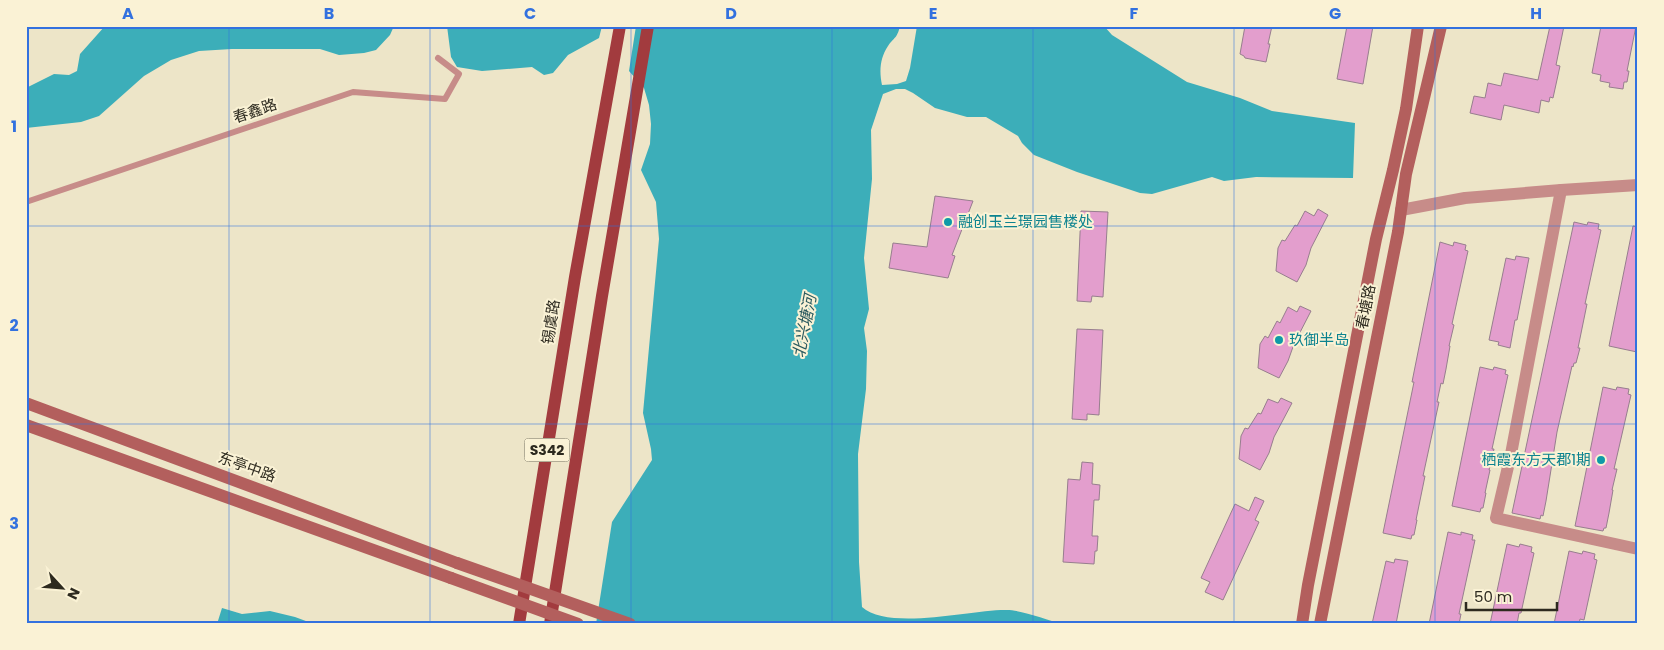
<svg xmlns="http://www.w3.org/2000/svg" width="1664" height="650" font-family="Poppins,'Noto Sans SC',sans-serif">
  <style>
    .water { fill: #3caeb9 }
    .building { fill: #e39ecd; stroke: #977e8e }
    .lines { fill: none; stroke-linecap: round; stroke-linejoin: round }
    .lane { stroke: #c78c89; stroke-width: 6 }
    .street { stroke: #c78c89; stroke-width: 12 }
    .secondary { stroke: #b35f5d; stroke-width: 12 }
    .primary { stroke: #a23b3e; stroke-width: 12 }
    .secondary-bridge { stroke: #b35f5d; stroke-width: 12 }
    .grid { fill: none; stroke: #3271df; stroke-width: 1; stroke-opacity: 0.55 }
    .culture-dot { fill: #0f9aa8; stroke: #faf2d5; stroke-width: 2 }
    .labels { text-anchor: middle; stroke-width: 4; stroke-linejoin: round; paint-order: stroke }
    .shield { fill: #faf2d5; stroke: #6a6656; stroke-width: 1 }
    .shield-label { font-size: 14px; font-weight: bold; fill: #2d2a1f }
    .street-label { font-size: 15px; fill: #2d2a1f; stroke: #faf2d5 }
    .culture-label { font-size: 15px; fill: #0d838f; stroke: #faf2d5; text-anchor: start }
    .water-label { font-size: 16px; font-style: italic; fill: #2a5a5f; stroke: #faf2d5 }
    .neatline { fill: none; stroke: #3271df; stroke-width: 2 }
    .grid-label { font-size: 16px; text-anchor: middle; font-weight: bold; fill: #3271df }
  </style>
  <rect width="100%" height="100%" fill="#ede5c8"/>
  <g class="water">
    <polygon points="105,26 394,26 390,35 376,50 364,53 339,55 320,49 232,49 199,51 171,60 144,76 99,116 81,122 26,128 26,88 54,74 69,75 77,71 80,54"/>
    <polygon points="447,26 602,26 599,38 568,55 553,73 544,75 532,67 482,71 457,67 451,57"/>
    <path d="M636,26H900C897,39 894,37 888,46C880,58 879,71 882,85L897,84L906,81L910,68L917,26H1104L1112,35L1187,82L1240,98L1272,111L1355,123L1353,178L1256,177L1224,181L1212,177L1152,194L1140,193L1077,172L1034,155L1022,143L1018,136L986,117H967L935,108L913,93L905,89H896L883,94L871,130L872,179L864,258L869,309L864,328L867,351L866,389L858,454L859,562L862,607C889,631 970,610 1005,610C1018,609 1048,620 1061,624H596L612,522L652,460L651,449L643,413L659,239L656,202L641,170L650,144L651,124L649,105L644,88L629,71Z"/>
    <polygon points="222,608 242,614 270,611 295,617 314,624 217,624"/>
  </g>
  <g class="building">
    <polygon points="1245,26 1272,26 1268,44 1270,44 1266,62 1245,58 1244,56 1240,54"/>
    <polygon points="1347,26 1373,26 1363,84 1337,79"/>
    <polygon points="1550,26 1564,26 1556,65 1560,66 1553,98 1550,97 1549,102 1541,100 1539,113 1504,105 1501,120 1470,113 1474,96 1485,98 1488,83 1501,86 1504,73 1538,80"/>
    <polygon points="1601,26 1636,26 1627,71 1629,71 1627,82 1624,82 1623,89 1609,87 1610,83 1600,81 1601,75 1592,73"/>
    <polygon points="935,196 973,201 952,255 955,256 948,278 889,268 893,243 927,247"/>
    <polygon points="1318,209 1328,215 1311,248 1306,265 1297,282 1276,271 1278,248 1282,240 1285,241 1295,225 1297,226 1305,211 1314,216"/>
    <polygon points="1081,211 1108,212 1103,297 1092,296 1091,302 1077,301"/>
    <polygon points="1574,222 1587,225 1588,222 1599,224 1598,229 1601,230 1585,304 1587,304 1578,348 1580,348 1576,363 1574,363 1573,367 1572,366 1557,432 1546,501 1543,516 1541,515 1540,519 1512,513"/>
    <polygon points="1633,226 1638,227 1637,352 1609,346"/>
    <polygon points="1440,242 1453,246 1454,242 1466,245 1465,250 1468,251 1452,324 1454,325 1449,346 1450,346 1446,369 1443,384 1441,383 1437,402 1439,402 1423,476 1425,476 1416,520 1417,520 1414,535 1412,535 1411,539 1383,533 1414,382 1412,382"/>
    <polygon points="1516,256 1529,258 1517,320 1515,320 1510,348 1498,345 1499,342 1489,340 1506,258 1515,260"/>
    <polygon points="1300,306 1311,311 1294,344 1288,361 1279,378 1258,368 1260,344 1265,336 1268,338 1277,321 1280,323 1288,307 1297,312"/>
    <polygon points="1077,329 1103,330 1099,415 1087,414 1087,420 1072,419"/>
    <polygon points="1480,367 1493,370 1494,367 1506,370 1505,374 1508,375 1492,449 1494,449 1489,470 1490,470 1485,493 1486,493 1483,508 1481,508 1480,512 1452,506"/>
    <polygon points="1603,387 1616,390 1617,387 1629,389 1628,394 1631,395 1614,469 1617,469 1612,490 1613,490 1609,513 1606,528 1604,528 1603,531 1575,526"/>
    <polygon points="1281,398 1292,403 1274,437 1269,453 1260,470 1239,459 1241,436 1245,428 1248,429 1258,413 1261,414 1268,399 1278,403"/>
    <polygon points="1082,462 1093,463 1092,484 1100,485 1099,500 1094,500 1092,536 1098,536 1097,551 1095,551 1094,564 1063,562 1068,479 1080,480"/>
    <polygon points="1255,497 1264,501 1255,520 1259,522 1223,600 1205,592 1210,582 1201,578 1235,504 1249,511"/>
    <polygon points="1448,532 1461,535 1461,532 1473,535 1472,540 1475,540 1459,614 1461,614 1459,624 1429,624"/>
    <polygon points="1507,544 1519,547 1520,544 1532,547 1531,552 1534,553 1521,613 1519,613 1517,624 1490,624"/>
    <polygon points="1569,551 1582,554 1583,551 1595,554 1594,559 1597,560 1584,620 1580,619 1579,624 1554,624"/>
    <polygon points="1395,559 1408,561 1396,624 1372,624 1386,561 1394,563"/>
  </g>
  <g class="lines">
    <polyline class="lane" points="26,202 353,92 445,99 459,74 438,58"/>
    <g class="street">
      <polyline points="1561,190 1511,454 1496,518 1638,549"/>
      <polyline points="1401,210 1465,198 1561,190 1638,185"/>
    </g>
    <g class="secondary">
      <polyline points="26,403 457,563"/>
      <polyline points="26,425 451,578"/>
      <polyline points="1302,624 1308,585 1376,239 1393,170 1406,109 1418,26"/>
      <polyline points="1320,624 1398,232 1406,174 1441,26"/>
    </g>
    <g class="primary">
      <polyline points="519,624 575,277 620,26"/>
      <polyline points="550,624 602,296 648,26"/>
    </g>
    <g class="secondary-bridge">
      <polyline points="457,563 630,624"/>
      <polyline points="451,578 578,624"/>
    </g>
  </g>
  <path class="grid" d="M229,26V624M430,26V624M631,26V624M832,26V624M1033,26V624M1234,26V624M1435,26V624M26,226H1638M26,424H1638"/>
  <g class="culture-dot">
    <circle cx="948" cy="222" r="5"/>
    <circle cx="1279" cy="340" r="5"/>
    <circle cx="1601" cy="460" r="5"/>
  </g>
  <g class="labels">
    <rect class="shield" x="524.5" y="438.5" width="45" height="23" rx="4"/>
    <g class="shield-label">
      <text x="547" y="455">S342</text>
    </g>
    <g class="street-label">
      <text transform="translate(255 111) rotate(-19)" y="5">春鑫路</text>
      <text transform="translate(1366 307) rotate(-79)" y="5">春塘路</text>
      <text transform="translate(551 322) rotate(-81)" y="5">锡虞路</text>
      <text transform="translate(247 467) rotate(20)" y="5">东亭中路</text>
    </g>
    <g class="culture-label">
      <text x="958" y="227">融创玉兰璟园售楼处</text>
      <text x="1289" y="345">玖御半岛</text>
      <text x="1591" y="465" text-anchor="end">栖霞东方天郡1期</text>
    </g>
    <g class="water-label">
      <text transform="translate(804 326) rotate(-79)" y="6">北兴塘河</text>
    </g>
  </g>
  <rect width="1664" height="650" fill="none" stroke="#faf2d5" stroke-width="55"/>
  <g transform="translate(62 588) rotate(116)" stroke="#faf2d5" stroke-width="4" paint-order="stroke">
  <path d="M0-4L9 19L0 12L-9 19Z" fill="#2d2a1f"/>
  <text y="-8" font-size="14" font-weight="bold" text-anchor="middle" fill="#2d2a1f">N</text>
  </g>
  <path d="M1466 602v8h91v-8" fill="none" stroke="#2d2a1f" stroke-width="2.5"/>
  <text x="1474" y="602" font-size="15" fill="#2d2a1f" stroke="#faf2d5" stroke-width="4" paint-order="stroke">50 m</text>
  <rect x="28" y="28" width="1608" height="594" class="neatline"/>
  <g class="grid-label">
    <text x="128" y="19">A</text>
    <text x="329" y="19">B</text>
    <text x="530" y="19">C</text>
    <text x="731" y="19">D</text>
    <text x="933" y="19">E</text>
    <text x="1134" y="19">F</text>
    <text x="1335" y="19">G</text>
    <text x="1536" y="19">H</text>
    <text x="14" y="132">1</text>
    <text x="14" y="331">2</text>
    <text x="14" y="529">3</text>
  </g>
</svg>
